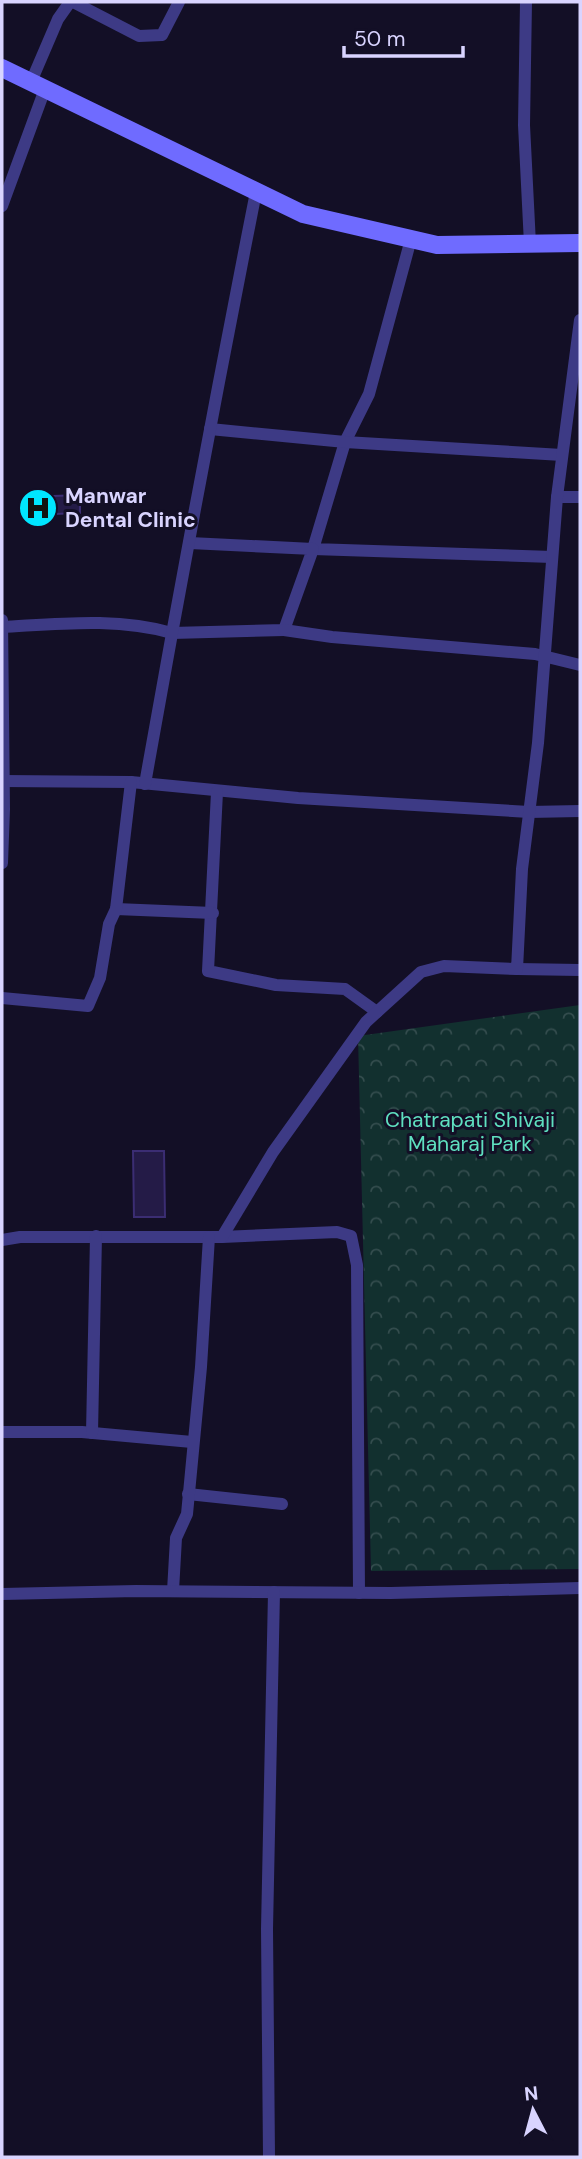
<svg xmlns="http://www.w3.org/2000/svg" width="582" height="2159" font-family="'DM Sans',sans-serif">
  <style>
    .park { fill: url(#park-crowns) }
    .building { fill: #241b47; stroke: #3b2d73; stroke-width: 2 }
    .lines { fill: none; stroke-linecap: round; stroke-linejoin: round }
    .minor { stroke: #3d3a85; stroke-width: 12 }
    .secondary { stroke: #6f6bff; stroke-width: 18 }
    .labels { text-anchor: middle; stroke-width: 6; stroke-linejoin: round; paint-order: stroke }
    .poi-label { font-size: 21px; font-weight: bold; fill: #d9d4ff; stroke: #130f26; text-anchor: start }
    .park-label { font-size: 21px; fill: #5fe0c0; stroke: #130f26 }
  </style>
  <defs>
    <pattern id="park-crowns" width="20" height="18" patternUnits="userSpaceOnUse" patternTransform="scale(1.75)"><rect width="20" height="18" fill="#12302f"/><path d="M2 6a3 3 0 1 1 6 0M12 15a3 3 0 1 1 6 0" fill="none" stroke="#344d4e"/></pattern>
  </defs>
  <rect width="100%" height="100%" fill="#130f26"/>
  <polygon class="park" points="580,1005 580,1569 371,1571 358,1036"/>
  <g class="building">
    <polygon points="80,495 80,513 27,515 26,497"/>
    <polygon points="133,1151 164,1151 165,1217 134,1217"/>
  </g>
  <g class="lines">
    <g class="minor">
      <polyline points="73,2 139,36 162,35 179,2"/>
      <polyline points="526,2 524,125 530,244"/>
      <polyline points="31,82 58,19 70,2"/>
      <polyline points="2,206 45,89"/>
      <polyline points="411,239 369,394 345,442 313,549 552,557"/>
      <polyline points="210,429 345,442 562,455"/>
      <polyline points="557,497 580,497"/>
      <path d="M2,627C58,624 117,617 172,633L284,630L313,549L190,543"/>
      <polyline points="284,630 332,637 535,654 580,665"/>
      <polyline points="2,781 131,782 298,798 529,812 580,811"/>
      <path d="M145,784C180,586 217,389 256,192"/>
      <polyline points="217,792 208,971 276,985 345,989 377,1012"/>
      <polyline points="2,863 4,809 2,620"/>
      <polyline points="116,909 213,913"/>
      <polyline points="517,969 580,970"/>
      <polyline points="2,998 88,1006 100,978 109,924 116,909 131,782"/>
      <polyline points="222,1237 337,1232 351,1236 357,1265 359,1593"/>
      <polyline points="2,1240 20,1237 222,1237 273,1152 366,1022 421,972 444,966 517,969 522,869 538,743 557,497 580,320"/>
      <polyline points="2,1432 82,1432 192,1442"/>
      <polyline points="92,1433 96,1236"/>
      <polyline points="188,1494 282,1504"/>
      <polyline points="173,1591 176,1538 187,1514 201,1367 209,1237"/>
      <polyline points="2,1594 136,1591 391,1593 580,1588"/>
      <polyline points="269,2157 267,1929 274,1592"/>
    </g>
    <polyline class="secondary" points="2,68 303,214 437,245 580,243"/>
  </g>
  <defs>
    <symbol id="hospital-disc" viewBox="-11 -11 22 22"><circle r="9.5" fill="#00e5ff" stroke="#130f26"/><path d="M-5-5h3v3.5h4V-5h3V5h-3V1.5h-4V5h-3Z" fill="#111"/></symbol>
  </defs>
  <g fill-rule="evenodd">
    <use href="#hospital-disc" x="16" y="486" width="44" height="44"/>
  </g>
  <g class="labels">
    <g class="poi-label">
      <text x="65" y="503">Manwar<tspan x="65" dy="24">Dental Clinic</tspan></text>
    </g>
    <g class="park-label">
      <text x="470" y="1127">Chatrapati Shivaji<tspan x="470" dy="24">Maharaj Park</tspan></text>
    </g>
  </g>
  <rect width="582" height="2159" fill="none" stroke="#d9d4ff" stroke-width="7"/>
  <g transform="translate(533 2110) rotate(354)" stroke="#130f26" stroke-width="5" paint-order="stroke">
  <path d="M0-5L12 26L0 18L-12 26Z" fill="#d9d4ff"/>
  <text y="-10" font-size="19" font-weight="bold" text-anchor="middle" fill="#d9d4ff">N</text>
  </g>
  <path d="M344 46v10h119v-10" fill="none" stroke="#d9d4ff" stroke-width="3.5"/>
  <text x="354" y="46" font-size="21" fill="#d9d4ff" stroke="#130f26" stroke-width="5" paint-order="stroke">50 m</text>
</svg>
